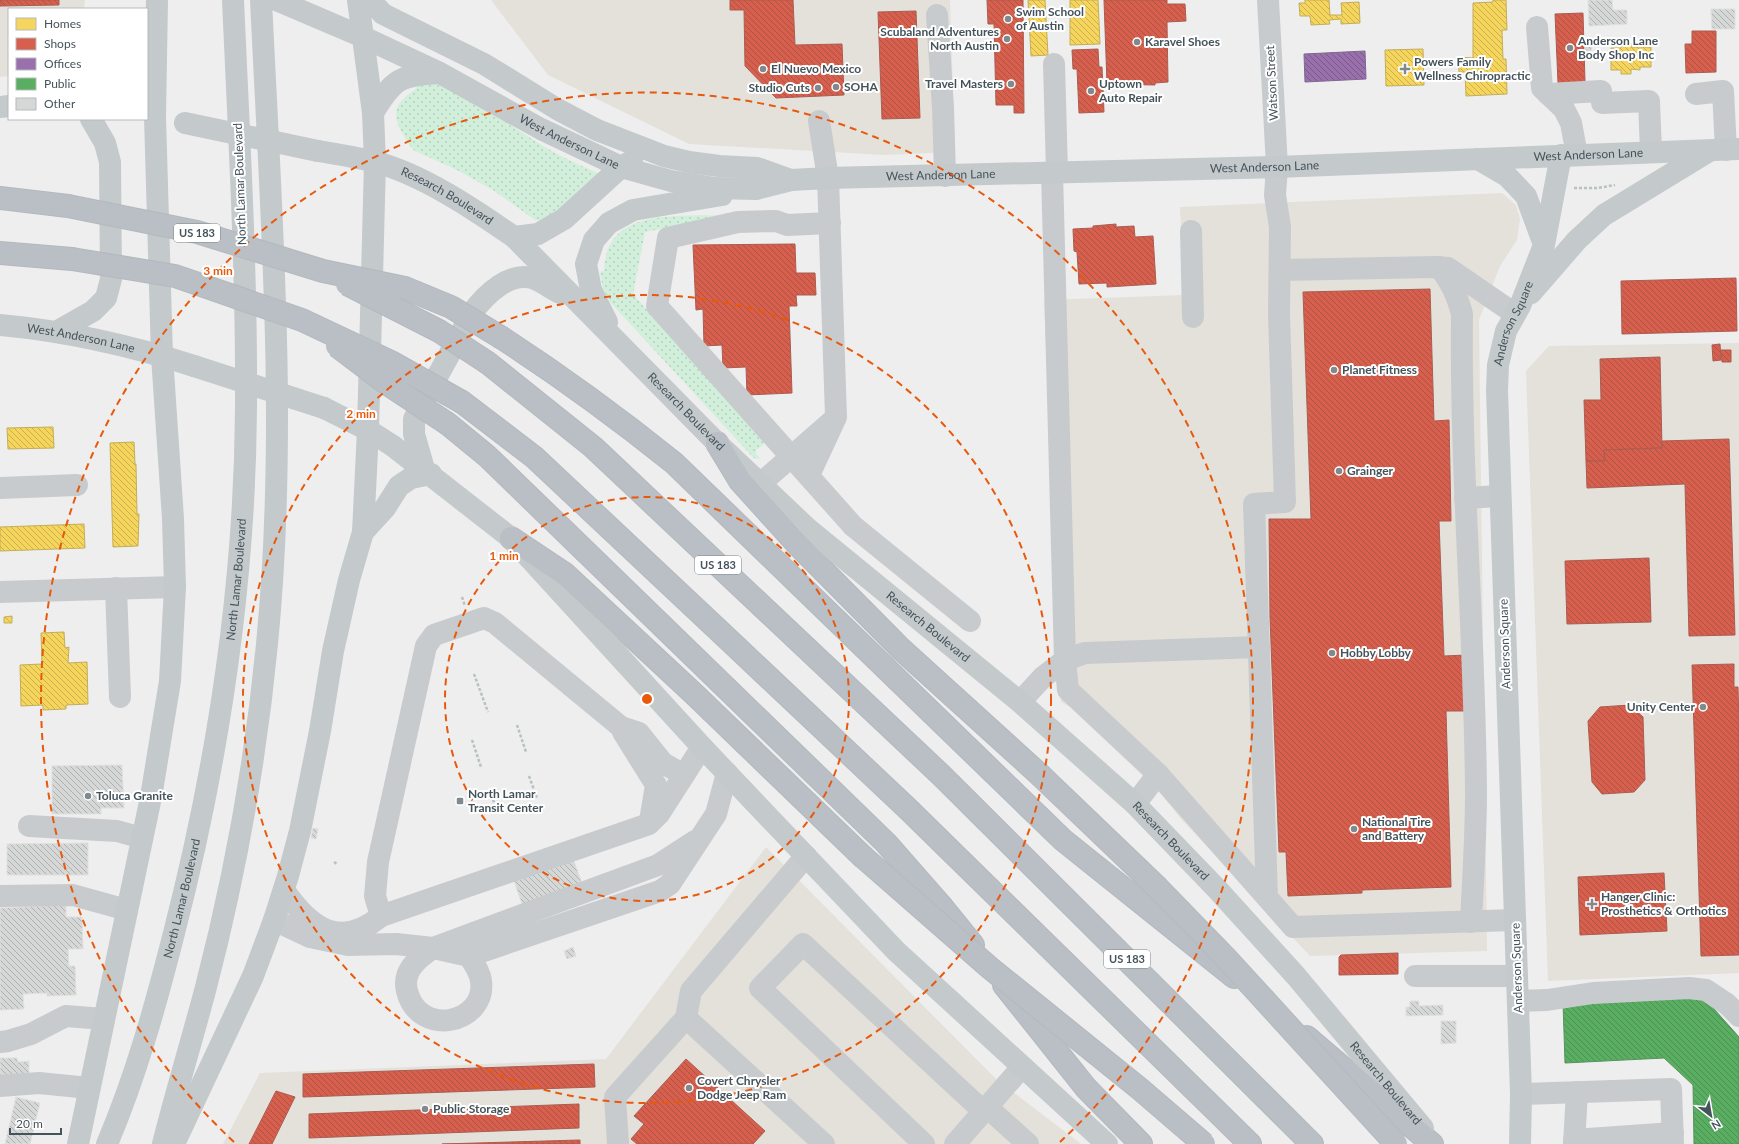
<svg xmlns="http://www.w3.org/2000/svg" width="1739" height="1144" font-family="Lato,sans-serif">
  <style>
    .commercial { fill: #e4e1db }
    .green { fill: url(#green-dots) }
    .homes { fill: url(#homes-back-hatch); stroke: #c1ae5c }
    .shops { fill: url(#shops-back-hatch); stroke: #aa5c51 }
    .offices { fill: url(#offices-back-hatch); stroke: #806793 }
    .public { fill: url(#public-back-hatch); stroke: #54935f }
    .building { fill: url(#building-back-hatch); stroke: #e0e0e1 }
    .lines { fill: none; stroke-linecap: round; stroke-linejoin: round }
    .highway-casing { stroke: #b3b9be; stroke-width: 24 }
    .path { stroke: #b6c3be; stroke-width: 2.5; stroke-dasharray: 3 2; stroke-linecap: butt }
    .minor { stroke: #c8cbcd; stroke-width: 22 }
    .major { stroke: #c4c9cb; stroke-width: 22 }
    .highway { stroke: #b9bfc4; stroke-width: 22 }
    .highway-bridge-casing { stroke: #b3b9be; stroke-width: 24; stroke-linecap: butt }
    .major-bridge { stroke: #c4c9cb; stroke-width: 22 }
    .highway-bridge { stroke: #b9bfc4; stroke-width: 22 }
    .ring { fill: none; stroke: #e8590c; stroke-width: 2; stroke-dasharray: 7 5 }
    .poi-dot { fill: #80898e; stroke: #fff; stroke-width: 1.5 }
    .labels { text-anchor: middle; stroke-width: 4; stroke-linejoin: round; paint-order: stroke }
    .shield { fill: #fff; stroke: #7d878c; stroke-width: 1 }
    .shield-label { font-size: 11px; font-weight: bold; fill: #45535b }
    .poi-label { font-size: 12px; font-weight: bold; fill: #45535b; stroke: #fff; text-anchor: start }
    .street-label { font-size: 12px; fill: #45535b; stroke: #fff }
    .centre { fill: #e8590c; stroke: #fff; stroke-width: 2 }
    .ring-label { font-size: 12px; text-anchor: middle; font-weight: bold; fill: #e8590c; stroke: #fff; stroke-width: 4; stroke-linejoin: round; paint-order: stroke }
  </style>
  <defs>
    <pattern id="green-dots" width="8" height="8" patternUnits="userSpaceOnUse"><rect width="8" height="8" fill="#d1efda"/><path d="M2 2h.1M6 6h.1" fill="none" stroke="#b5cfbd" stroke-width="1.8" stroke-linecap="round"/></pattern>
    <pattern id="homes-back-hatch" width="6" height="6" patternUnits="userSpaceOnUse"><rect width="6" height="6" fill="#f6d55c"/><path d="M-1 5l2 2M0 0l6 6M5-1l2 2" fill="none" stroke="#c9af4f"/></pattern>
    <pattern id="shops-back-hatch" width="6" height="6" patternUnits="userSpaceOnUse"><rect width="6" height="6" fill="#d6604d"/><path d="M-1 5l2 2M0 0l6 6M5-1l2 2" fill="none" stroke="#af5243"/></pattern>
    <pattern id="offices-back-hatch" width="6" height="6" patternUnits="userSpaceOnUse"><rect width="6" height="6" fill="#9970ab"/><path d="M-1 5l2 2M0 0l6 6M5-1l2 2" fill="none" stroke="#785a87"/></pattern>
    <pattern id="public-back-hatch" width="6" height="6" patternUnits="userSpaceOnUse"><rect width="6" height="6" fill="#5aae61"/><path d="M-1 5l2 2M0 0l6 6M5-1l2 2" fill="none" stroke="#4c9053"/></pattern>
    <pattern id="building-back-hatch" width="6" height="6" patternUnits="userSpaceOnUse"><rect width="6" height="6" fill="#d6d7d7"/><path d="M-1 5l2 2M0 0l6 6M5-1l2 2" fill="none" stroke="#afb1b1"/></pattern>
  </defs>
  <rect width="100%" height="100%" fill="#efeeee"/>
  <g class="commercial">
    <polygon points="0,0 85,0 84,9 9,9 9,76 0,77"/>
    <polygon points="491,0 950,0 955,152 884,155 689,144 548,75"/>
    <polygon points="1502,193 1516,205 1520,219 1517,240 1500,266 1479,320 1487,951 1310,956 1181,819 1158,790 1070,707 1061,702 1044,300 1184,295 1180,207"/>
    <polygon points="1739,343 1739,973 1548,981 1526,371 1549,346"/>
    <polygon points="766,847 996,1079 1081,1144 223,1144 260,1073 606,1059"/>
  </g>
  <g class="green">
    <path d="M431,82C471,93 505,123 540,144C559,156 580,165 600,174C584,190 559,224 535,220L493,190L457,170L415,151C410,147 407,141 404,136C390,114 395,102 416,89L414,84Z"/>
    <path d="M729,213L717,218L645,232L633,294L766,443L756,450V454L761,459L754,458L750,454L610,302L603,289L600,272L604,271C606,213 662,217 704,215C708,215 713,216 717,215C721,215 725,213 729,213Z"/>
  </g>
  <g class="homes">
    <polygon points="1028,0 1045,0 1048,55 1031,56"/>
    <polygon points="1070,0 1098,0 1100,44 1070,45"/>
    <polygon points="1305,0 1329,0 1330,15 1342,15 1341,3 1359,2 1360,23 1341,24 1341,19 1329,20 1330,24 1311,25 1310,16 1300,16 1299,3 1305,3"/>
    <polygon points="1493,0 1506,0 1507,30 1502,30 1503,59 1506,59 1507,94 1466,96 1465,72 1459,72 1458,57 1473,58 1473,3 1493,2"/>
    <polygon points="1621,44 1632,44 1632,47 1651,47 1651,67 1640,67 1640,70 1631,69 1631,74 1621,74 1621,70 1611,70 1611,48 1621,48"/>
    <polygon points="1423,49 1424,85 1386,86 1385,50"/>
    <polygon points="53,427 54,448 8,449 7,428"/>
    <polygon points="134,442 135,464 136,464 137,514 139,514 138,546 113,547 110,443"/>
    <polygon points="84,524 85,548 0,551 0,527"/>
    <polygon points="12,616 12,623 4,623 4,617"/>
    <polygon points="64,632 65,648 69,647 68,663 87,662 88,704 66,705 66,709 43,710 43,705 21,706 20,665 42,664 41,633"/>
  </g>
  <g class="shops">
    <polygon points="0,0 59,0 59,5 0,6"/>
    <polygon points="730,0 793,0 795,45 842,44 844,95 776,98 745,66 744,10 730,10"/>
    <polygon points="987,0 1023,0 1024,113 1014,113 1014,105 996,105 994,24 988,24"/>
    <polygon points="1104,0 1167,0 1167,4 1185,4 1186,21 1167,22 1168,82 1155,83 1155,85 1107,84"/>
    <polygon points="916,11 920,118 882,119 878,12"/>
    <polygon points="1583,13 1585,82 1558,83 1555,14"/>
    <polygon points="1692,31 1716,31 1716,72 1686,73 1685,44 1692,44"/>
    <polygon points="1098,49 1099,67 1102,67 1104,112 1079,113 1077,69 1073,69 1072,50"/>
    <polygon points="1116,224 1116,227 1134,226 1135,237 1153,236 1156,284 1107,287 1107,283 1079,284 1077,252 1074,251 1073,229 1093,228 1093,226"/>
    <polygon points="795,244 796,273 815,273 816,295 796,295 797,306 789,306 792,393 747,395 746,367 723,368 722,345 704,346 703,309 696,310 693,245"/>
    <polygon points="1736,278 1737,331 1622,334 1621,281"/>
    <polygon points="1430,289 1434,421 1449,420 1451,521 1439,521 1444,656 1466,655 1467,711 1446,711 1451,887 1362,890 1362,893 1288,896 1286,852 1279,852 1270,617 1269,519 1311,519 1303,292"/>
    <polygon points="1720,344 1721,360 1713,361 1712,345"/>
    <polygon points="1721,350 1731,350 1731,362 1722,362"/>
    <polygon points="1660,357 1662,448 1604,450 1605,461 1586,461 1584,400 1601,400 1600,359"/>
    <polygon points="1729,439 1735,635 1689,636 1685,484 1587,488 1586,461 1605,461 1604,450 1662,448 1662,441"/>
    <polygon points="1649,558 1651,622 1567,624 1565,561"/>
    <polygon points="1734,664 1734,687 1738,687 1739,725 1739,955 1701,956 1692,665"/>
    <polygon points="1630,705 1643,717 1645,780 1634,792 1602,794 1592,782 1588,721 1600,707"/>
    <polygon points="1664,873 1667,931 1580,935 1578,877"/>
    <polygon points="1398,953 1398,974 1339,975 1339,957 1341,955"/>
    <polygon points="686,1059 765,1131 753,1144 637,1144 631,1139 644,1124 634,1116"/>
    <polygon points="594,1064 595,1087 303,1097 303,1074"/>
    <polygon points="276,1091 295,1097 272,1144 249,1144"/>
    <polygon points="579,1104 579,1128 309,1138 309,1114"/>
    <polygon points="580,1140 580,1144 442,1144"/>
  </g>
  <polygon class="offices" points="1365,51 1366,79 1305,82 1304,54"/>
  <polygon class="public" points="1698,991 1739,1037 1739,1144 1694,1144 1693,1085 1664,1058 1565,1063 1563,1002"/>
  <g class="building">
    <polygon points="1588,0 1612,0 1613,10 1627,10 1627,24 1589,26"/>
    <polygon points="1711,9 1735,9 1735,29 1712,29"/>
    <polygon points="1585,40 1591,40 1592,59 1585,59"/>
    <polygon points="122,765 124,808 101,808 101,814 52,814 52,766"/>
    <polygon points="313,828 318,829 316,839 311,838"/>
    <polygon points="88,843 88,875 7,875 7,844"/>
    <polygon points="571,853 583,886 523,907 512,875"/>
    <polygon points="66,905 66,917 82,917 83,949 68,949 69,966 75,966 76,995 47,996 47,993 23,994 24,1009 0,1010 0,908"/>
    <polygon points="573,947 576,956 567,959 564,951"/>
    <polygon points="1410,1001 1419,1001 1419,1006 1443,1005 1443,1015 1406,1016 1406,1007 1410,1007"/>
    <polygon points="1441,1021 1456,1021 1456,1043 1441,1044"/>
    <polygon points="0,1058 17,1058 18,1062 29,1061 29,1077 0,1078"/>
    <polygon points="16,1097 40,1103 30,1144 5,1144"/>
  </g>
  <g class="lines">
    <defs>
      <g id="highway">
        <polyline points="0,198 68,206"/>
        <polyline points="0,253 72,259"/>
        <path d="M502,338C562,377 618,418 674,463L1063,840L1234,977"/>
        <polyline points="488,363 593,447 941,775 1312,1144"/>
        <polyline points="462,402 534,457 731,642 908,809 1250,1144"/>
        <polyline points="448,424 487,456 886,843 943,908 973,945"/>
        <polyline points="717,443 740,481 796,543 901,649 1040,775"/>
        <polyline points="511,538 565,574 693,693 862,856"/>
        <polyline points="1004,985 1086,1088 1141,1144"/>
        <polyline points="1307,1037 1432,1144"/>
      </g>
    </defs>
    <use href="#highway" class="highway-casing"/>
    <g class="path">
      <polyline points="1574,188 1598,188 1615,185"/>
      <polyline points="462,597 465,606"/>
      <polyline points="474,674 488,712"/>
      <polyline points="517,725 526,752"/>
      <polyline points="472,740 481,767"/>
      <polyline points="529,776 537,798"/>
      <polyline points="490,790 497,812"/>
      <polyline points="334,862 337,864"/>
    </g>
    <g class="minor">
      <polyline points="937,15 943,108 945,176"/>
      <polyline points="1537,27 1542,88 1564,109 1571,123 1577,155"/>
      <polyline points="1054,64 1057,172"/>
      <polyline points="1548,94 1601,91 1602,103 1649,101 1651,152"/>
      <polyline points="1696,94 1723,91 1726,150"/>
      <polyline points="1052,172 1065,660 1068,690 1158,774 1293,927 1515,920"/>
      <polyline points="830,223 787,225 776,221 738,222 668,238 657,306 853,526 970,621"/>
      <polyline points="1191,231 1193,317"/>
      <path d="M1439,267C1451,282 1457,295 1462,314C1460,474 1475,633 1476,793C1476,836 1473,879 1471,922"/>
      <polyline points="1281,270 1434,267 1448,268 1515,314"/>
      <polyline points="809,475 836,417 828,178 819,121"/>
      <polyline points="760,484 831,422"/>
      <polyline points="0,488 77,485"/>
      <polyline points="1465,498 1500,496"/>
      <polyline points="116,588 120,697"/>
      <polyline points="0,592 175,587"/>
      <polyline points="1020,702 1043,677 1065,660 1085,653 1259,647"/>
      <polyline points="623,732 656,785 650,821"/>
      <polyline points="1135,804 1158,774"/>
      <polyline points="29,826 117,831 142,838"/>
      <path d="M284,890C310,928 340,950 381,916L649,824L659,814L702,747"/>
      <polyline points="0,896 73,895 127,910"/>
      <polyline points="1267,896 1254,504 1285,502 1279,314 1280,227 1275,195 1277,167 1268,0"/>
      <polyline points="381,916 375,896 378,862 426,646 434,635 484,618 495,623 621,727 639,733 663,763 684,775"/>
      <polyline points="274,920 310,937 348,945 396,944 433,948 469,956 660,891 670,884 716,814 727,773"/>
      <path d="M469,956C474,964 480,972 481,981C487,1023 419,1039 407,991C402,971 417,959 433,948L658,865L695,841"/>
      <polyline points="1415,976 1517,976"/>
      <polyline points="1518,1001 1547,1000 1593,993 1689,988 1706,990 1727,1004 1739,1016"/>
      <polyline points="686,1018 691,991 806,856"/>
      <polyline points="0,1042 8,1041 31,1034 66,1016 104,1019"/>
      <polyline points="0,1086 39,1083 89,1088"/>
      <polyline points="1521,1094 1671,1089 1673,1144"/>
      <polyline points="987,1107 1028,1144"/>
      <polyline points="1574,1140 1673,1133"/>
      <polyline points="618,1144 615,1097 686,1018 824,1144"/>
      <polyline points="924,1144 760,988 803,944 983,1111"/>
      <polyline points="955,1144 1022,1067"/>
      <polyline points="1574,1144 1577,1092"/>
    </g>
    <g class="major">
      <path id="s1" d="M276,0L363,37L440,73L541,129L621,167L671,181L715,188L756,189L791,180L828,178L1277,167L1739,149"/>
      <polyline points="370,0 383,14 484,64 557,109 597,130 664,156 689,162 719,166 757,168 791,180"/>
      <polyline points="0,107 9,106"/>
      <path d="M373,113C393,79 400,75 439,73"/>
      <path id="s2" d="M318,151C337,154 356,157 375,162C422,174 475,210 514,237L717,443L807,528L1020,702L1135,804L1217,889L1296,976L1423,1128"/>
      <polyline points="1478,159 1507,176 1526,196 1543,242"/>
      <polyline points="514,237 538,234 564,219 621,167 632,161"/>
      <polyline points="1531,293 1577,240 1604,215 1709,151"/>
      <polyline points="607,322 591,290 586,264 594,240 609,223 633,210 722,195"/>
      <path id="s3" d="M0,325C65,331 132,346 194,366"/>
      <polyline points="56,332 93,311 106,298 111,279 110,162 105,143 91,119"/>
      <polyline points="324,408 368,430 393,446 511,538 702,747 896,951 1107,1144"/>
      <path d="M424,469L414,434V419L472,313C485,295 510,270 535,279C544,283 552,289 560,293"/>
      <polyline points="363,532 385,508 399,486 411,478 431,474"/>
      <polyline points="78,1144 151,797 170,681 175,587 173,519 162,356 155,117 157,0"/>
      <path id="s4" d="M107,1144C136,1076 156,1004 174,933C218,762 245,585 246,408C247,272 239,136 233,0"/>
      <path d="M163,1144C176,1092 192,1040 206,987C235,875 256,759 267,644C288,430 271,214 261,0"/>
      <polyline points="174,1144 253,976 274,920 288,876 300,831 320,731 333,651 349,580 363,532 368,430 375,162 373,113 358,0"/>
      <path id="s5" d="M1520,1144L1521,1094L1497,390L1498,365L1506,331L1520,306L1544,245L1561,155"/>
    </g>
    <use href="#highway" class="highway"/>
    <defs>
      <g id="highway-bridge">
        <polyline points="68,206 197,232 323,271 405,288 451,307 502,338"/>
        <polyline points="72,259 175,276 302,320 391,362 462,402"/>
        <polyline points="347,284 439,331 488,363"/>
        <polyline points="337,346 386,383 448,424"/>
        <polyline points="1040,775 1158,888 1226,958 1396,1144"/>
        <polyline points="862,856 990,968 1140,1089 1204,1144"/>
      </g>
    </defs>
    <use href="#highway-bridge" class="highway-bridge-casing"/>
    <g class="major-bridge">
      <polyline points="185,123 318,151"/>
      <polyline points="194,366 324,408"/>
    </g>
    <use href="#highway-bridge" class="highway-bridge"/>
  </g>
  <g class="ring">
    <circle cx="647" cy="699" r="202"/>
    <circle cx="647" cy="699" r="404"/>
    <path d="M234 1142A606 606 0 1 1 1060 1142"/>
  </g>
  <g class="poi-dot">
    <circle cx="1008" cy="19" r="4"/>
    <circle cx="1007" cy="39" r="4"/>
    <circle cx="1137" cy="42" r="4"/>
    <circle cx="1570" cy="48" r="4"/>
    <circle cx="763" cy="69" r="4"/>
    <path d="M1403 63h4v4h4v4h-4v4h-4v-4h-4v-4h4z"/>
    <circle cx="1011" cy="84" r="4"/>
    <circle cx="836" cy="87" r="4"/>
    <circle cx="818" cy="88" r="4"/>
    <circle cx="1091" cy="91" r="4"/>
    <circle cx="1334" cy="370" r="4"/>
    <circle cx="1339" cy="471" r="4"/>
    <circle cx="1332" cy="653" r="4"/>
    <circle cx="1703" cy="707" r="4"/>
    <circle cx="88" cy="796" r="4"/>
    <rect x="456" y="797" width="8" height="8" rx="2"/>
    <circle cx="1354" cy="829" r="4"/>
    <path d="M1590 898h4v4h4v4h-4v4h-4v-4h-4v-4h4z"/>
    <circle cx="689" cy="1088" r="4"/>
    <circle cx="425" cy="1109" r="4"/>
  </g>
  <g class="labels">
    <g class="shield">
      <rect x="174" y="224" width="46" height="18" rx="3"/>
      <rect x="695" y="556" width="46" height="18" rx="3"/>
      <rect x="1104" y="950" width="46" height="18" rx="3"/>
    </g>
    <g class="shield-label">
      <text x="197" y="237">US 183</text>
      <text x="718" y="569">US 183</text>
      <text x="1127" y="963">US 183</text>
    </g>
    <g class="poi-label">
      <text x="1016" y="16">Swim School<tspan x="1016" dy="14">of Austin</tspan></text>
      <text x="999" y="36" text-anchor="end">Scubaland Adventures<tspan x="999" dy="14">North Austin</tspan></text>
      <text x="1578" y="45">Anderson Lane<tspan x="1578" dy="14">Body Shop Inc</tspan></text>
      <text x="1145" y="46">Karavel Shoes</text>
      <text x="1414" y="66">Powers Family<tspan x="1414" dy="14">Wellness Chiropractic</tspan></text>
      <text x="771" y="73">El Nuevo Mexico</text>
      <text x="1003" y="88" text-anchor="end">Travel Masters</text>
      <text x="1099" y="88">Uptown<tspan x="1099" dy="14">Auto Repair</tspan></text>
      <text x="844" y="91">SOHA</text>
      <text x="810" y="92" text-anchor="end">Studio Cuts</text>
      <text x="1342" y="374">Planet Fitness</text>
      <text x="1347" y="475">Grainger</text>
      <text x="1340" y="657">Hobby Lobby</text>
      <text x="1695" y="711" text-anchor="end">Unity Center</text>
      <text x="468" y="798">North Lamar<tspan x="468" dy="14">Transit Center</tspan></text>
      <text x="96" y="800">Toluca Granite</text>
      <text x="1362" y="826">National Tire<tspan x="1362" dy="14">and Battery</tspan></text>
      <text x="1601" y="901">Hanger Clinic:<tspan x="1601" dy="14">Prosthetics &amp; Orthotics</tspan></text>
      <text x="697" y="1085">Covert Chrysler<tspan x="697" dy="14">Dodge Jeep Ram</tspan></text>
      <text x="433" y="1113">Public Storage</text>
    </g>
    <g class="street-label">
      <text transform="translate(1272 83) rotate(-93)" y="4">Watson Street</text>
      <text dy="4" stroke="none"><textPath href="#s1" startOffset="326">West Anderson Lane</textPath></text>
      <text dy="4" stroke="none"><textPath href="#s1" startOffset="1355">West Anderson Lane</textPath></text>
      <text dy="4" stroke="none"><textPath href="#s1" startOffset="1031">West Anderson Lane</textPath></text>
      <text dy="4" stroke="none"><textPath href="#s1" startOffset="707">West Anderson Lane</textPath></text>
      <text transform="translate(240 184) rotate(-92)" y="4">North Lamar Boulevard</text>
      <text dy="4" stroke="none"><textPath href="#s2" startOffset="138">Research Boulevard</textPath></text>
      <text dy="4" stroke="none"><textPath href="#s5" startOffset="824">Anderson Square</textPath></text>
      <text dy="4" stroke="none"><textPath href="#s3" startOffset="82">West Anderson Lane</textPath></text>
      <text dy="4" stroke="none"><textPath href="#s2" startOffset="462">Research Boulevard</textPath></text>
      <text dy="4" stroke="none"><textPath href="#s4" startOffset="581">North Lamar Boulevard</textPath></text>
      <text dy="4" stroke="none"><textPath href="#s2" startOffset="786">Research Boulevard</textPath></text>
      <text transform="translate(1505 644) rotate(-92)" y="4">Anderson Square</text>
      <text dy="4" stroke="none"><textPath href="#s2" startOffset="1110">Research Boulevard</textPath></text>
      <text dy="4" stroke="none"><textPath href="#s4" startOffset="257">North Lamar Boulevard</textPath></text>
      <text transform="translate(1517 968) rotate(-92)" y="4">Anderson Square</text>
      <text dy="4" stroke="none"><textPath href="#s2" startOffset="1434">Research Boulevard</textPath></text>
    </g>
  </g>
  <circle cx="647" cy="699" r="6" class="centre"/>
  <g class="ring-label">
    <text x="218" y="275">3 min</text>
    <text x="361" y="418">2 min</text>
    <text x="504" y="560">1 min</text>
  </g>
  <rect x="8" y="8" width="140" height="112" fill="#ffffff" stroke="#b5babd"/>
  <rect x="16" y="18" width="20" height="12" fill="#f6d55c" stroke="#b5babd"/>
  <text x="44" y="28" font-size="12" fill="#45535b">Homes</text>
  <rect x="16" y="38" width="20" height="12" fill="#d6604d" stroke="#b5babd"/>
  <text x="44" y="48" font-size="12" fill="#45535b">Shops</text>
  <rect x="16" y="58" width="20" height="12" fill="#9970ab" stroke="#b5babd"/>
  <text x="44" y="68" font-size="12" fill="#45535b">Offices</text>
  <rect x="16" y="78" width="20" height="12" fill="#5aae61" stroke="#b5babd"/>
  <text x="44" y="88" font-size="12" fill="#45535b">Public</text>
  <rect x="16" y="98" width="20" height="12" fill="#d6d7d7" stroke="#b5babd"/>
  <text x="44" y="108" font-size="12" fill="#45535b">Other</text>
  <g transform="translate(1711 1116) rotate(149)" stroke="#ffffff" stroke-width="3" paint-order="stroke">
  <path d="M0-3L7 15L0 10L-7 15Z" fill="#45535b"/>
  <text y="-6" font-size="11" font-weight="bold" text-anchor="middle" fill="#45535b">N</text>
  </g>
  <path d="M10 1128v6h51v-6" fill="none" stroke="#45535b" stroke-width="2"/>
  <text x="16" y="1128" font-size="12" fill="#45535b" stroke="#ffffff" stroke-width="3" paint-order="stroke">20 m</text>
</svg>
